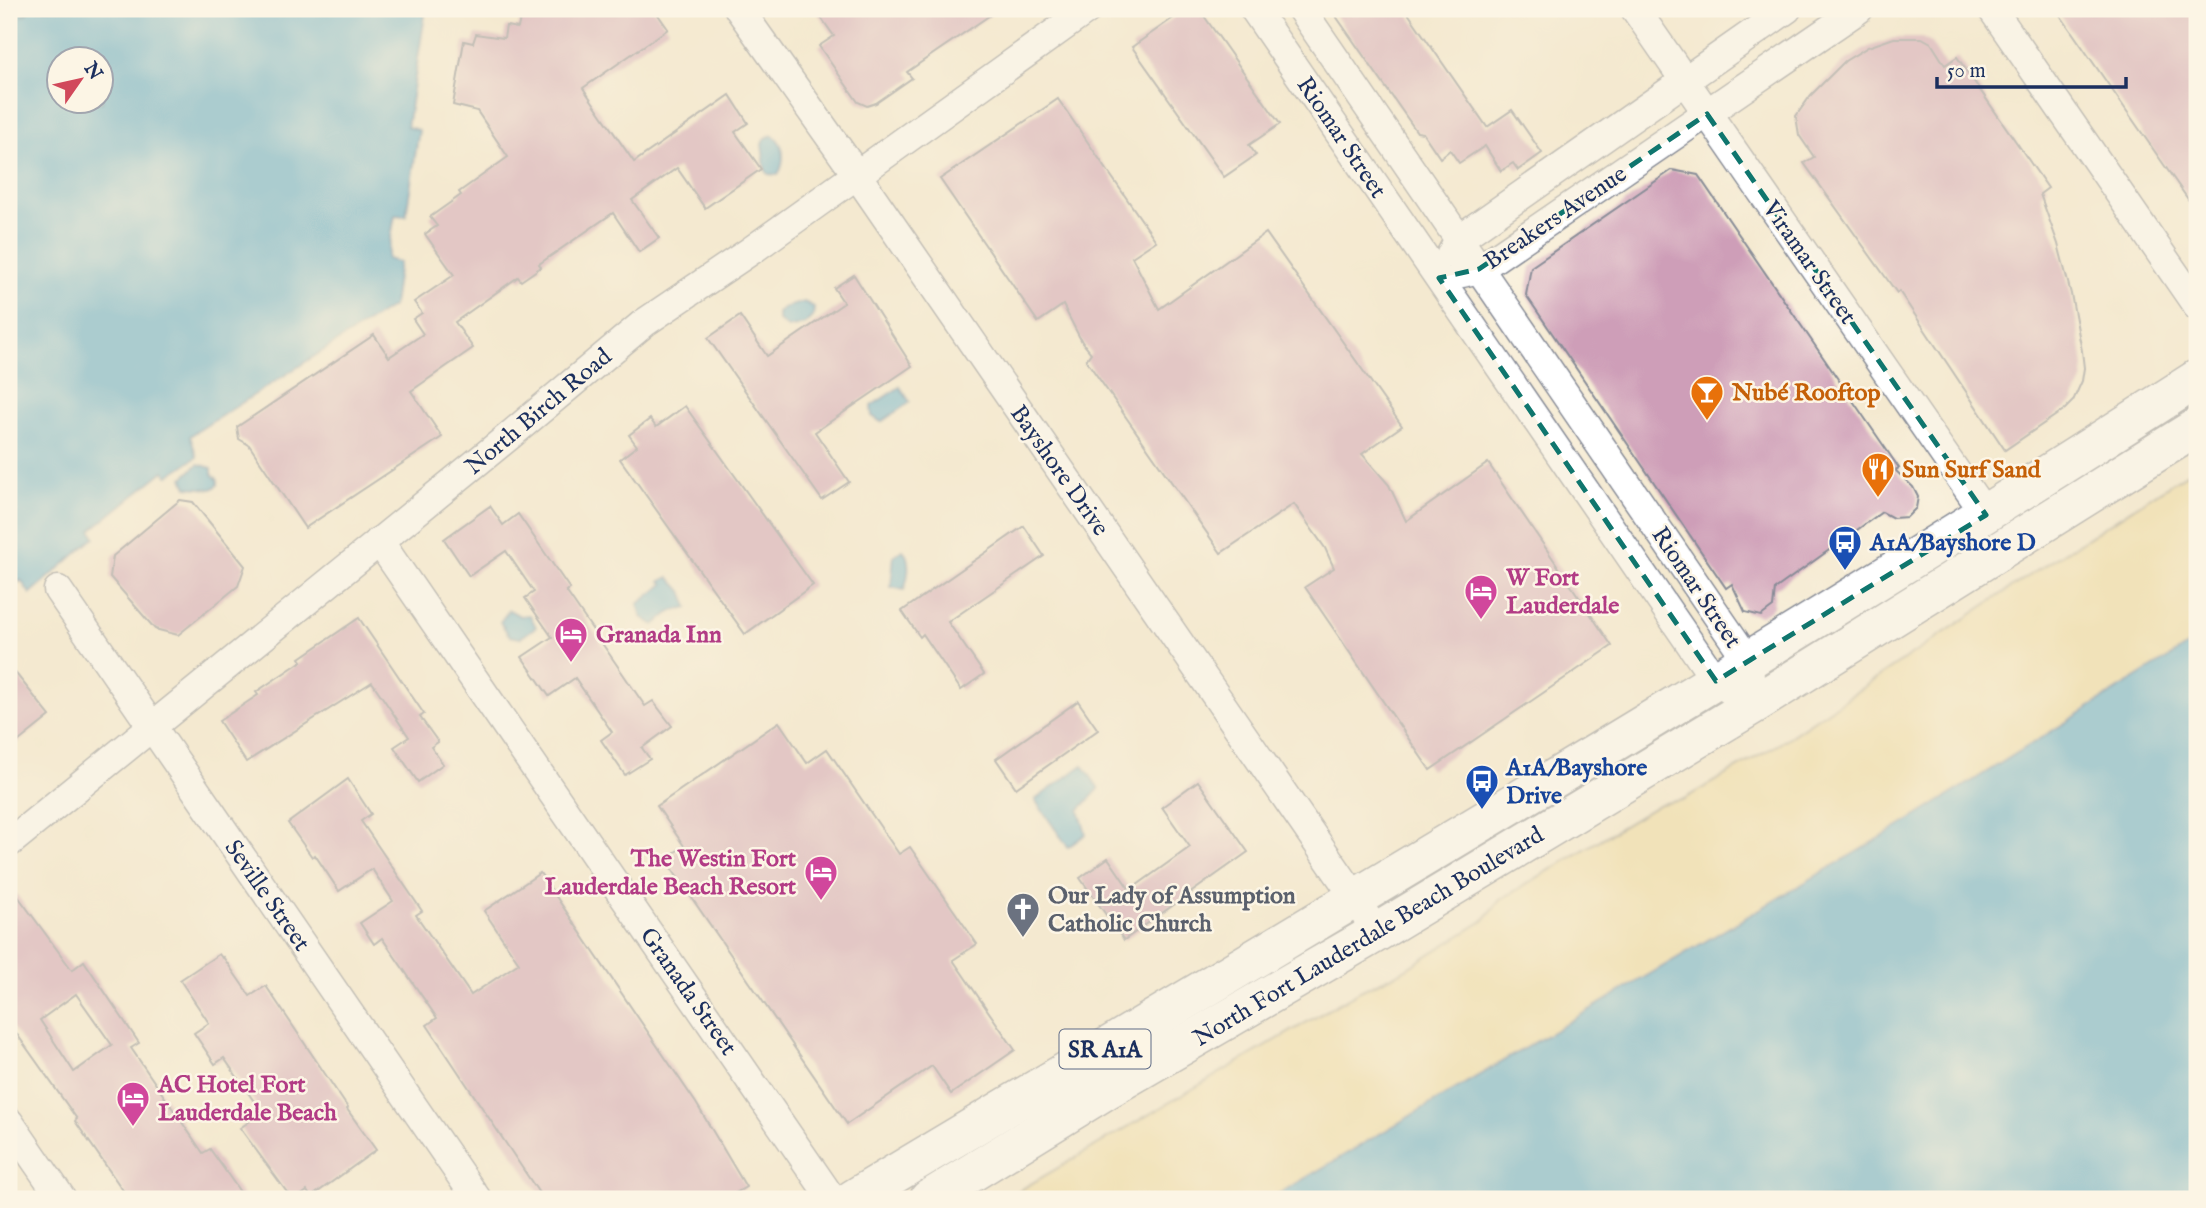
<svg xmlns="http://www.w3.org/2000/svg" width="2206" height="1208" font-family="'IM FELL English',serif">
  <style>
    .sand { fill: #eeda9e; stroke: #84847e; stroke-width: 2 }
    .water { fill: #52a9ce; stroke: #366c96; stroke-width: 2; fill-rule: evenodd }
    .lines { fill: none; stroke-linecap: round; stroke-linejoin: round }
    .ferry { stroke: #2e5a85; stroke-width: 2; stroke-dasharray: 9 7; stroke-linecap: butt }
    .building { fill: #ce9eb8; fill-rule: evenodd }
    .street-casing { stroke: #888c97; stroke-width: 31 }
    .primary-casing { stroke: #888c97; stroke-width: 41 }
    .street { stroke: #fff; stroke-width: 28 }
    .primary { stroke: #fff; stroke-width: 38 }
    .marked { fill: none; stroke: #0f766e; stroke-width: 5; stroke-dasharray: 14 9; stroke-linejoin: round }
    .labels { text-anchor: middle; stroke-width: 5; stroke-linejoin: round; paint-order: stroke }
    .shield { fill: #fcf5e5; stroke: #5e6a86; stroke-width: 2 }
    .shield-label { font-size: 23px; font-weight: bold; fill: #1b2f5e }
    .street-label { font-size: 24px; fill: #1b2f5e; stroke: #fcf5e5 }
    .food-label { font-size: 24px; font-weight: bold; fill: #c56008; stroke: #fcf5e5; text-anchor: start }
    .transit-label { font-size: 24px; font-weight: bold; fill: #164399; stroke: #fcf5e5; text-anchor: start }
    .hotel-label { font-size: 24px; font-weight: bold; fill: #b23c85; stroke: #fcf5e5; text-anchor: start }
    .worship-label { font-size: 24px; font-weight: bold; fill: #5b616d; stroke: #fcf5e5; text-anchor: start }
  </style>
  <rect width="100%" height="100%" fill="#fcf5e5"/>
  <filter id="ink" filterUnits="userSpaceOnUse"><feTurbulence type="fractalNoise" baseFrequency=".0143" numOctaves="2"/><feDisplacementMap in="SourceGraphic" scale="14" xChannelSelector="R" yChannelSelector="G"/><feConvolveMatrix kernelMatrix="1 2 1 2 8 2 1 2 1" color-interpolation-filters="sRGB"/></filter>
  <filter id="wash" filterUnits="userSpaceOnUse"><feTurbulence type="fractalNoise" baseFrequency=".00686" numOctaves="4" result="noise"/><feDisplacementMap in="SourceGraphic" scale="28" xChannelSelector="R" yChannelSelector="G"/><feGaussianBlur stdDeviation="1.57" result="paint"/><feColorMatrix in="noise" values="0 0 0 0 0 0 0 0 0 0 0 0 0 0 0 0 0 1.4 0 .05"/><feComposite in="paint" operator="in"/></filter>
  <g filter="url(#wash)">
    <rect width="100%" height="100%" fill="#f4e9d0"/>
    <polygon class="sand" points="2197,467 2197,640 1907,822 1270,1199 1005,1199 1360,991 1401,972 1483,921 1500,900 1660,804 1682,800 1779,744 2024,579"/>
    <g class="water">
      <path d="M9,9H426L407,127L419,130L406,216L395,215L387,259L399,262L393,306L190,436L197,457L168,476L164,471L91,530L95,537L30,594L21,580L9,590ZM60,60H102V102H60Z"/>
      <path d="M773,135C786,145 785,162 778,175L768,174L765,169L762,144L765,138Z"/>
      <polygon points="804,302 814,307 813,316 805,324 788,328 778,320 778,313 783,308"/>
      <polygon points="900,387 910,402 881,422 872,416 871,406"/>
      <polygon points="198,464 212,468 212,474 218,480 218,485 212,489 187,487 183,478"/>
      <path d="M903,550C912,561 908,578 904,590L891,587L894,555Z"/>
      <polygon points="669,577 682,591 688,607 672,611 654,625 642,617 638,604 664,584 661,581"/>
      <polygon points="509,610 520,616 530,615 536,627 520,638 510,636 500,622"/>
      <polygon points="2197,640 2197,1199 1270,1199 1907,822"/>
      <polygon points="1083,765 1099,789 1079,810 1086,834 1068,847 1035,800"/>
    </g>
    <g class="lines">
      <polyline class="ferry" points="9,25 32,9"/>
    </g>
    <g id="blocks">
      <g class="building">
        <polygon points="522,9 542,12 542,9 654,9 668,29 583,88 634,162 730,95 748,123 735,132 761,169 705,208 677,168 632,200 659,238 639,252 613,213 539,264 541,267 521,281 518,277 455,322 473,348 411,391 442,437 305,528 249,445 239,439 237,427 374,335 389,357 423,334 413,319 422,313 414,302 454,275 425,234 437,226 430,217 461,195 459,192 508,157 477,111 453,105 464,41 473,43 476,34 504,38 506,26 518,28"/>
        <polygon points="815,9 999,9 907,72 912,78 876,103 867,106 858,102 819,46 834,36"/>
        <polygon points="1186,9 1199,9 1280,124 1249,145 1256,155 1224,177 1132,47"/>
        <polygon points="1331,9 1405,9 1487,127 1512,110 1542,153 1518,170 1513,163 1501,171 1485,146 1459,163 1450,150 1440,158 1423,133 1417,132"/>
        <polygon points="2056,9 2197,9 2197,212 2169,172"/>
        <polygon points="1894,38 1922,38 1931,43 1945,65 1957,57 2048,188 2040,194 2058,244 2071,294 2082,351 2084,368 2082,381 2073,401 2065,409 2005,450 1899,291 1897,293 1804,163 1814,157 1799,135 1796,116 1811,95 1845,61 1868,47"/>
        <polygon points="1058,99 1156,241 1132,257 1159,309 1266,233 1402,426 1362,454 1389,485 1406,521 1488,463 1612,646 1430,770 1305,587 1334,568 1325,548 1294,504 1221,553 1086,360 1091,353 1082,342 1063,305 1038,322 940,179"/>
        <polygon points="1672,170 1698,175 1899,468 1895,470 1913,487 1918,497 1916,508 1907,517 1893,518 1882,512 1775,589 1773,607 1761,616 1745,612 1732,584 1726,588 1526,295 1531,267"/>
        <polygon points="854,275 912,366 815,432 849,482 822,500 708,338 740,316 767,356 844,303 834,288"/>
        <polygon points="685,406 813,585 745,634 620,459 637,446 629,435 650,419 656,427"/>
        <polygon points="180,500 193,502 245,566 238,586 178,635 155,629 110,577 113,556"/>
        <polygon points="490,506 503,525 518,514 570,589 566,591 645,706 653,701 672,726 642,748 650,759 625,775 601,740 612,732 575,678 549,696 522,657 552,637 525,598 534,592 506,551 469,576 444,539"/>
        <polygon points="1024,526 1044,556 948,622 984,674 961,690 923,634 920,637 902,611"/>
        <polygon points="359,618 424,714 420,717 438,742 431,747 443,764 418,782 394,747 409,737 372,682 246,762 219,721 258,695 256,692 302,661 300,658"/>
        <polygon points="9,665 50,716 9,749"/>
        <polygon points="1078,701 1098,730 1016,788 996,759"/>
        <polygon points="779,722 807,763 827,749 899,854 910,847 977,944 953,960 1015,1050 951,1094 932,1066 847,1124 665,859 684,846 657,806"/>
        <polygon points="348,779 371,814 361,821 422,911 416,915 471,995 519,963 484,911 540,873 696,1103 746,1187 725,1199 543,1199 427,1025 437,1018 382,938 374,944 360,923 393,901 372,869 339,891 315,855 312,857 288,823"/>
        <polygon points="1198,781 1248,852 1124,940 1080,878 1108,858 1130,890 1190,847 1162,807"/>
        <path d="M9,884L72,970L84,961L139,1043L131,1048L203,1153L210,1149L245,1199H129L75,1121L77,1119L9,1023ZM76,994L112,1045L74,1072L40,1020Z"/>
        <polygon points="219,954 222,958 223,957 250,996 266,986 348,1108 347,1109 376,1150 311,1197 307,1191 296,1199 292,1199 240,1128 262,1113 224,1058 215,1064 194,1033 209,1023 180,980"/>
      </g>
    </g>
  </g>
  <g filter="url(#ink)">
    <use href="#blocks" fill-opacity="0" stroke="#888c97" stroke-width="2"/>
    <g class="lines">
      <defs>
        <g id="street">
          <polyline points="739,9 857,175 1356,899 1376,933"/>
          <polyline points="1254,9 1716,681 1753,705"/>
          <polyline points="1301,9 1749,662 1750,678"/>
          <polyline points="1635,9 1986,515"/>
          <polyline points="1992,9 2197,306"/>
          <polyline points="1451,254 1459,239 1787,9"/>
          <polyline points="1462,273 1479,269 1859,9"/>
          <polyline points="379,541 832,1199"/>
          <polyline points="58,590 477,1199"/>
          <polyline points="9,843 508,437 644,323 752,250 1088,9"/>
          <polyline points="9,1122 62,1199"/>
        </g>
        <g id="primary">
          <path d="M853,1199C1303,929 1756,663 2197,379"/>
          <polyline points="929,1199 1106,1090 1376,933 1753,705 2197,427"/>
        </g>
      </defs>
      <use href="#street" class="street-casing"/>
      <use href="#primary" class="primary-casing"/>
      <use href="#street" class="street"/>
      <use href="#primary" class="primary"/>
    </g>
  </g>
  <path d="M0 0H2206V1208H0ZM1707,114L1986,515L1716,681L1439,278L1479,269Z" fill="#f4e9d0" fill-opacity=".55" fill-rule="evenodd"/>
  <path class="marked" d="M1707,114L1986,515L1716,681L1439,278L1479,269Z"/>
  <defs>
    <symbol id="bar-pin" viewBox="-11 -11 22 30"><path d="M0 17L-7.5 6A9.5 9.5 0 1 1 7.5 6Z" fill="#e8710a" stroke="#fcf5e5"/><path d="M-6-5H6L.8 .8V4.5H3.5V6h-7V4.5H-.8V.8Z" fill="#fff"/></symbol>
    <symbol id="restaurant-pin" viewBox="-11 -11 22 30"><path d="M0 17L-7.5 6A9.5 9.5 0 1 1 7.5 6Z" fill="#e8710a" stroke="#fcf5e5"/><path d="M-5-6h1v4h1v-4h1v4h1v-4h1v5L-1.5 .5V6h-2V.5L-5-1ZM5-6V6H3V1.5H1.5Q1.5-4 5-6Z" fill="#fff"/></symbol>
    <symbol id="bus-pin" viewBox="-11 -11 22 30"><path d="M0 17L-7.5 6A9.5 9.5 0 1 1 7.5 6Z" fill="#1a4fb4" stroke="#fcf5e5"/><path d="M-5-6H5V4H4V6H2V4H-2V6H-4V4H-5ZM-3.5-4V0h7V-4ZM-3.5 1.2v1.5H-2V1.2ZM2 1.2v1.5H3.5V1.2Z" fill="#fff"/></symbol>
    <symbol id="hotel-pin" viewBox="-11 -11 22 30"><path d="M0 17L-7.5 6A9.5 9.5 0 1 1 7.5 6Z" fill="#d1479c" stroke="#fcf5e5"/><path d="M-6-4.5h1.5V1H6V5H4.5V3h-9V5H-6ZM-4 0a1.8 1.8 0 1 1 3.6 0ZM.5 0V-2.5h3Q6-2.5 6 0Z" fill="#fff"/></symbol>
    <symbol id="church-pin" viewBox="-11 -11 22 30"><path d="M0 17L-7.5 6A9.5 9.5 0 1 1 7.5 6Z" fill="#6b7280" stroke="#fcf5e5"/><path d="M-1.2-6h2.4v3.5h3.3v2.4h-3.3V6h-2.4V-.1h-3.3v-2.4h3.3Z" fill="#fff"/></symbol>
  </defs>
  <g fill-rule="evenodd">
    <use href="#bar-pin" x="1688" y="373" width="38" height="52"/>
    <use href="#restaurant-pin" x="1859" y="450" width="38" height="52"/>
    <use href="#bus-pin" x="1826" y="523" width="38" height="52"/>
    <use href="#hotel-pin" x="1462" y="572" width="38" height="52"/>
    <use href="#hotel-pin" x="552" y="615" width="38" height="52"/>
    <use href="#bus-pin" x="1463" y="762" width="38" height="52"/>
    <use href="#hotel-pin" x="802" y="853" width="38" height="52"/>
    <use href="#church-pin" x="1004" y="890" width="38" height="52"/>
    <use href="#hotel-pin" x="114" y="1079" width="38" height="52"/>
  </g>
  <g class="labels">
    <rect class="shield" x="1059.5" y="1029.5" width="91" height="39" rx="5"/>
    <g class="shield-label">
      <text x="1105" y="1057">SR A1A</text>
    </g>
    <g class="street-label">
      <text transform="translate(1342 137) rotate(56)" y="8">Riomar Street</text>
      <text transform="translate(1555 217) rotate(-34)" y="8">Breakers Avenue</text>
      <text transform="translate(1810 262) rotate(55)" y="8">Viramar Street</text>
      <text transform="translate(538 411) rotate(-40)" y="8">North Birch Road</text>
      <text transform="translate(1060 470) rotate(55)" y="8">Bayshore Drive</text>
      <text transform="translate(1697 587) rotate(56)" y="8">Riomar Street</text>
      <text transform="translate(268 895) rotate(55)" y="8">Seville Street</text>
      <text transform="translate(1368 936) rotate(-31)" y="8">North Fort Lauderdale Beach Boulevard</text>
      <text transform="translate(689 991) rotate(55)" y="8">Granada Street</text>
    </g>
    <g class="food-label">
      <text x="1732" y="400">Nubé Rooftop</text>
      <text x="1902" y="477">Sun Surf Sand</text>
    </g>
    <g class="transit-label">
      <text x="1870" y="550">A1A/Bayshore D</text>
      <text x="1506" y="775">A1A/Bayshore<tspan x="1506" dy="28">Drive</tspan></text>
    </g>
    <g class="hotel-label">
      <text x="1506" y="585">W Fort<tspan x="1506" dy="28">Lauderdale</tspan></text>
      <text x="596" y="642">Granada Inn</text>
      <text x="796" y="866" text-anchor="end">The Westin Fort<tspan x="796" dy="28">Lauderdale Beach Resort</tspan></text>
      <text x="158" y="1092">AC Hotel Fort<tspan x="158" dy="28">Lauderdale Beach</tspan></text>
    </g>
    <g class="worship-label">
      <text x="1048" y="903">Our Lady of Assumption<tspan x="1048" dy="28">Catholic Church</tspan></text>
    </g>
  </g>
  <rect width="2206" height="1208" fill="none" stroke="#fcf5e5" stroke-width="35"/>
  <g transform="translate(80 80) rotate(56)"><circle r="33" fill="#fcf5e5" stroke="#a2a6af" stroke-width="2"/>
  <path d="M0-5L12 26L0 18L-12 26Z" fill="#d1495b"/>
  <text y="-10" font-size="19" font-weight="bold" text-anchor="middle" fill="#1b2f5e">N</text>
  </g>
  <path d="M1937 77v10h189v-10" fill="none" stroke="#1b2f5e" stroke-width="3.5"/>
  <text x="1947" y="77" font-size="21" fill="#1b2f5e" stroke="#fcf5e5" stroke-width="5" paint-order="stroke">50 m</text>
</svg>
